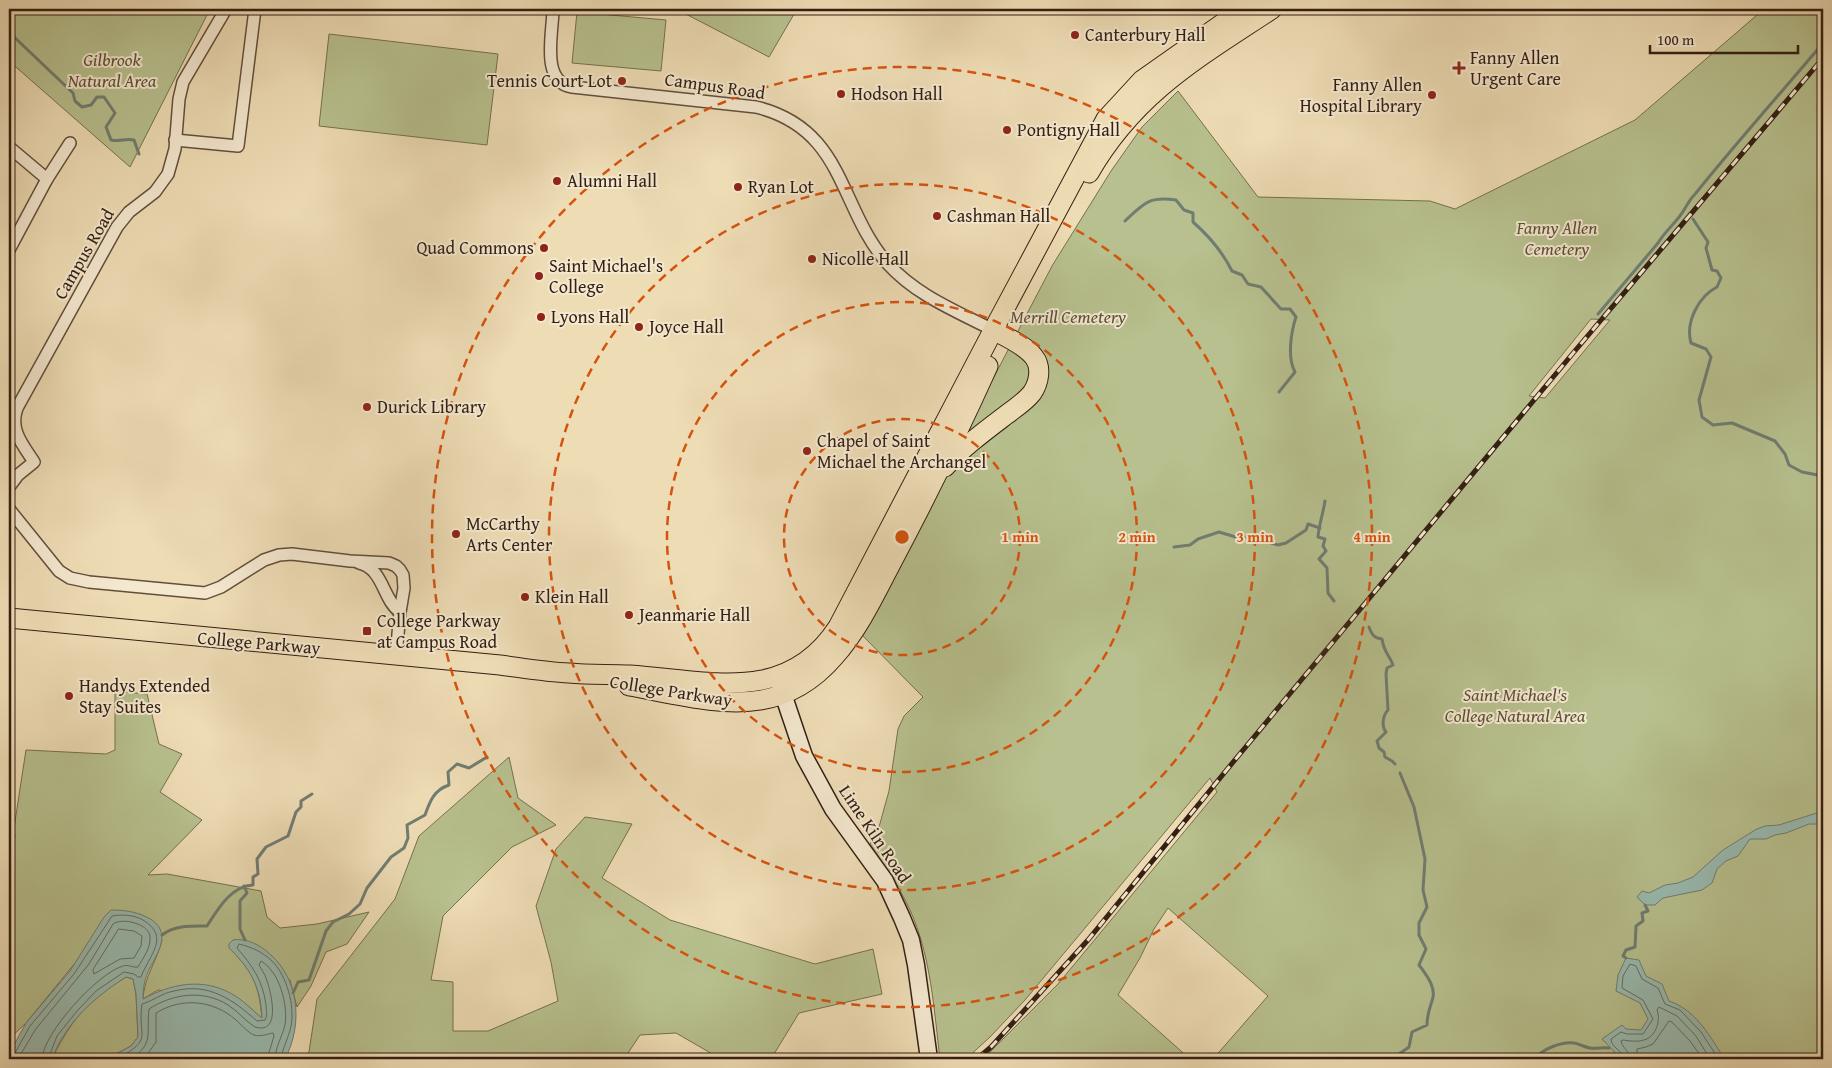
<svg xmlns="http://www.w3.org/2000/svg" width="1832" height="1068" font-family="'Gentium Book Plus',serif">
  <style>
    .green { fill: #b7c08e; stroke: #757050; fill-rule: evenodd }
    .water { fill: #99bbb1; stroke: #707d72 }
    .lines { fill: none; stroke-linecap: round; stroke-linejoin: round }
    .shore { stroke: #666d62; stroke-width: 1 }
    .stream { stroke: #707d72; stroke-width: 3 }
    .minor-casing { stroke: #624e3c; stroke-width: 14 }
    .secondary-casing { stroke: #331f13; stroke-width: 19 }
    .primary-casing { stroke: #331f13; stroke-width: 21 }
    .minor { stroke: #f4e8cf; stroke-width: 11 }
    .secondary { stroke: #f4e8cf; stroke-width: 16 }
    .primary { stroke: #eedcb5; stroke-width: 19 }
    .rail-casing { stroke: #331f13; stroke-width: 5 }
    .rail { stroke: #f4e8cf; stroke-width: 3; stroke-dasharray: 9; stroke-linecap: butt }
    .ring { fill: none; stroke: #d6530d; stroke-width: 2.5; stroke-dasharray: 9 6 }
    .poi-dot { fill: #8f2418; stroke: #f4e8cf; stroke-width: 2 }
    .labels { text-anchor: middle; stroke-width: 4; stroke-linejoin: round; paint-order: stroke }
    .poi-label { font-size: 18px; fill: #331f13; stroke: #f4e8cf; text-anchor: start }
    .park-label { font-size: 18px; font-style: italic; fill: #5b4f38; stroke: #f4e8cf }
    .street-label { font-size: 18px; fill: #331f13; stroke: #f4e8cf }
    .centre { fill: #d6530d; stroke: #f4e8cf; stroke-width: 2.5 }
    .ring-label { font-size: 15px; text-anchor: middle; font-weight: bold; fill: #d6530d; stroke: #f4e8cf; stroke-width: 4; stroke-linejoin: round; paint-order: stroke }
  </style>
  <rect width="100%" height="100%" fill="#eedcb5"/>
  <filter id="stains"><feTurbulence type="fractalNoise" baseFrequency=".004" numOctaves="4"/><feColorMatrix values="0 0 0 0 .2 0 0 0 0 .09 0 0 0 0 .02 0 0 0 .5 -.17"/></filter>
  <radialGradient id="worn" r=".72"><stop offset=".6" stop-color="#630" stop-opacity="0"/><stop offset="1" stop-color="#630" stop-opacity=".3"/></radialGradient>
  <g class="green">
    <polygon points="9,9 210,9 130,167 9,61"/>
    <polygon points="676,9 797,9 769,57"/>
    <path d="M1764,9H1823V1059H1213L1268,996L1168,908L1154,929L1140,958L1118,995L1190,1059H983L1058,984L1217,792L1210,778L1025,1000L990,1037L966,1059H940C934,1010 931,956 910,910C899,886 884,865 870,844L879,827L889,791L898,729L904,716L923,697L860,633L1052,266L1111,171L1142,127L1178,91L1258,197L1430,201L1455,209L1635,120ZM1591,319L1610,320L1545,398L1529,396Z"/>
    <polygon points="577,12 666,20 661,71 572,63"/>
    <polygon points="329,34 498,54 487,145 319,126"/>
    <path d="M115,691L147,694L159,744L182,754L160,792L202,820L148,875L167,874L261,891L267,917L280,928L317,924L369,912L347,944L326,952L311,986L297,1007L290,980L229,948C254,972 259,986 262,1019L247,1005L158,990L143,999C144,977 157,961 162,940L80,957L26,1023L9,1039V838H15L14,828L26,750L106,754L115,750Z"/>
    <polygon points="509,757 518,798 556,825 512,847 443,916 431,980 453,982 453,1031 488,1031 558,1001 551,962 536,906 556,849 585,817 632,824 602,878 670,920 815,964 873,949 882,994 799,1013 771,1059 721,1059 676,1033 640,1035 624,1059 304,1059 309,1052 317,999 395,899 419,836"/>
    <path d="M126,977L133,979L136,994L138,1037L131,1046L114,1055L111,1059H52C63,1036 79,1010 100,994C109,988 118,982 126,977Z"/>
  </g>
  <g class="water">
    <polygon points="1823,811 1823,822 1821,824 1809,824 1786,833 1775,835 1766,839 1750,839 1738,856 1726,861 1717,869 1712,883 1702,890 1663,898 1655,905 1645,905 1637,897 1642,891 1649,893 1665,885 1678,883 1693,877 1723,850 1755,830 1765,826 1779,825"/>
    <path d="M111,910C126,910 139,912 152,920C173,935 155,956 148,972C144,981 143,990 143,999C171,984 202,977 232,994C243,1000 252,1010 262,1018C261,988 251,969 229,948V944L233,940C244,938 256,943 265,950C299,975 304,1023 285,1059H111L114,1055L131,1046L138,1037L136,994L133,979L126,977C101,993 78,1012 62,1038C58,1044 55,1052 52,1059H9V1054L26,1023L70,971L104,917Z"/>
    <path d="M1626,958L1639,960L1646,976L1662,984L1669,1001C1695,1010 1708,1033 1722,1055L1721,1059H1621L1602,1039L1622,1025L1626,1029L1641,1030L1648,1019L1640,1003L1616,991L1618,975Z"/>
  </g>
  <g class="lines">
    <g class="shore">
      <polygon points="119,929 134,931 142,936 141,946 134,958 120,959 94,974 93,970"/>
      <path d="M9,1055L15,1053L30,1026L74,974L112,916C122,914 134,915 143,920C171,937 149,955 141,977H138L134,974L124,972L96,991L77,1011L57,1036L48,1059"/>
      <path d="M18,1059L35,1030L89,964L113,924C122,917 150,924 150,937C151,948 143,958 138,967C133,968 128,964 123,966C98,973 43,1033 42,1059"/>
      <path d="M117,1059C155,1038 137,1038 142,1004C153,1001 162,993 174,991C209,982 233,1000 257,1021L265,1020C268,1015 266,1010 266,1005C263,981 252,965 237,948L239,944C251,947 263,952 272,961C287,976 295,1006 291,1026C289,1037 282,1049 281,1059"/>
      <path d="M130,1059C155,1045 146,1032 149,1009C172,994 203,989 228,1005C238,1011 245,1021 255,1027C282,1035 271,991 266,978C265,974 261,969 259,965L261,961C280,972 288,1005 285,1025C282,1037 275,1048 275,1059"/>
      <path d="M144,1059L156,1042V1013C182,997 213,1000 236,1020C242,1025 247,1032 254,1035C261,1037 267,1034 273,1033L274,1036L267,1059"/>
      <path d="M1624,1059C1623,1050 1611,1048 1611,1039L1621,1032L1627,1034H1643L1653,1019L1643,1000L1622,988L1623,976L1630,964L1636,966L1642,979L1658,988L1665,1004L1680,1010L1701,1032L1716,1055L1717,1059"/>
      <path d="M1630,1059C1630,1051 1622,1048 1621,1041L1623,1040C1629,1041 1638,1042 1644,1040C1656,1037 1661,1020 1657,1010L1659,1007L1677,1016L1696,1036L1710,1059"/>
      <polyline points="1637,1059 1637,1049 1646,1047 1653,1044 1669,1021 1672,1022 1690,1041 1703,1059"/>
    </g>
    <g class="stream">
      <path d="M9,25H12V35L73,93L75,101L82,107L91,105L97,97H104L115,113L106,127L111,140C120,142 125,138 134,140L139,154"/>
      <path d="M1693,219L1708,242L1706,248L1712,270L1717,271L1721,278L1717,287C1699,296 1685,322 1691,343L1706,349L1711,357L1699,400L1702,417L1713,425L1732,423L1775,441L1785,454L1789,465L1802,472L1823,476"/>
      <path d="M1125,221C1144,203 1149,196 1176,200L1184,210L1193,213V222C1209,236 1222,251 1232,271L1242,275L1248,284L1261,287L1281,309H1290L1296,317C1291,332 1287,358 1295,372L1279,392"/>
      <path d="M1598,314L1658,243C1665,231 1677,222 1684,210C1689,202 1689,200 1696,193C1737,142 1781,93 1823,43"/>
      <path d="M1325,501C1323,514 1319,524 1318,537L1325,539L1323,546L1326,551L1319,559L1327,568L1328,593L1334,601"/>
      <polyline points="1174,547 1190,545 1198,539 1219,532 1239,538 1247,536 1278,545 1286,543 1306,530 1308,524 1320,528"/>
      <path d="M1369,627C1372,635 1374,638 1382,639C1384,653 1389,654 1393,665L1387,668L1386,674L1388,710C1383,715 1381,726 1386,732L1377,741L1379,748L1384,752L1385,757L1392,761L1395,764"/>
      <polyline points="244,886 247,893 240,901 240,929 245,940"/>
      <path d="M162,935C175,925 191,926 207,926C218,909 231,886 253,885V877L258,874L257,859L266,847L288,836L296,812L301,807V801L312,794"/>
      <polyline points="1626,958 1623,956 1626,950 1635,947 1636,926 1643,921 1642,913 1648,911 1645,905"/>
      <path d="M293,993L298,982L309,980L326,931L333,922L349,914L360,904L367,888L391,857L404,848L408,838L407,825L425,815C430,801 434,790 449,785L448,772L457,764L469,768L487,757"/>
      <path d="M1392,1059L1409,1047L1412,1032L1427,1025C1427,1015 1429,1010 1432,1001C1437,988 1427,976 1419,965L1426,949L1419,935V923L1427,907L1423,890L1425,859L1414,807L1400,773"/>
      <path d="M1536,1059C1541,1049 1563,1041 1574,1043C1580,1044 1584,1047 1590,1048C1596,1049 1603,1047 1609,1048"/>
    </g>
    <defs>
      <g id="minor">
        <path d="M553,9C553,32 540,82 572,87L756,107C846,129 838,208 888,264C916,295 956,311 993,330"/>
        <polyline points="175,140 238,146 255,9"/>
        <polyline points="9,147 47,179"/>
        <polyline points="9,250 47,179 70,143"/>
        <path d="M9,487L18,475L34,462C23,445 9,430 17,408L117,227L129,212L155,192L168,174L175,149L179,99L183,82L226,9"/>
        <polyline points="9,509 59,571 70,578 89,582 205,593 221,587 264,560 279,555 292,554 350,561 389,563 396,566 400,570 403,575 404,588 400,612 396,656"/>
        <path d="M359,563C384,569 382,599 400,612"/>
      </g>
      <polyline id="secondary" points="779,682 804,756 833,809 885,881 902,918 911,940 916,965 929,1059"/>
      <g id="primary">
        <path d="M1089,173C1135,93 1198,58 1272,9"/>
        <path d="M945,467C962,448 985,431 1006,415C1015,408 1025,402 1032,393C1039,383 1042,367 1034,357C1025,345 1006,337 993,330"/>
        <path d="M9,618L500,665C523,668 546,672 569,673C589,675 609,674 630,675C707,680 787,706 838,627L997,323L1106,119L1142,80L1243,9"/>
        <path d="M629,686C670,693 720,707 761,700C790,695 815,679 834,657C860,628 877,590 895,556C928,494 959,430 988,366"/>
      </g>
    </defs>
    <use href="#minor" class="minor-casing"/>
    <use href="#secondary" class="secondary-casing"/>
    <use href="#primary" class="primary-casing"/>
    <use href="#minor" class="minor"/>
    <use href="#secondary" class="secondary"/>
    <use href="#primary" class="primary"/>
    <defs>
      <polyline id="rail" points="977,1059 991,1047 1088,940 1234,761 1574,352 1823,58"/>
    </defs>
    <use href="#rail" class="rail-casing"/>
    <use href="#rail" class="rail"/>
  </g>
  <g class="ring">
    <circle cx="902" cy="537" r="118"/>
    <circle cx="902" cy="537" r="235"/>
    <circle cx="902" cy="537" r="353"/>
    <circle cx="902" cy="537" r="470"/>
  </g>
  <g class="poi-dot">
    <circle cx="1075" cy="35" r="5"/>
    <path d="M1456.5 60.5h5v5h5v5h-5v5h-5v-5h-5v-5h5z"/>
    <circle cx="622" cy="81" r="5"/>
    <circle cx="841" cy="94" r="5"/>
    <circle cx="1432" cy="95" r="5"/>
    <circle cx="1007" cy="130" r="5"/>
    <circle cx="557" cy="181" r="5"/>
    <circle cx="738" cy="187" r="5"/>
    <circle cx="937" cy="216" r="5"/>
    <circle cx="544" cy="248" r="5"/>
    <circle cx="812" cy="259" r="5"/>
    <circle cx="539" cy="276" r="5"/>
    <circle cx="541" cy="317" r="5"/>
    <circle cx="639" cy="327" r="5"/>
    <circle cx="367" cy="407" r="5"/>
    <circle cx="807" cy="451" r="5"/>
    <circle cx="456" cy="534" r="5"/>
    <circle cx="525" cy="597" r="5"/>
    <circle cx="629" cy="615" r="5"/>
    <rect x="362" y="626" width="10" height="10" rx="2.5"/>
    <circle cx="69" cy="696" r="5"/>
  </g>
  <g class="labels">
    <g class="poi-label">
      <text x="1085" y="41">Canterbury Hall</text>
      <text x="1470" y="64">Fanny Allen<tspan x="1470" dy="21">Urgent Care</tspan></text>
      <text x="612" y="87" text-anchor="end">Tennis Court Lot</text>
      <text x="1422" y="91" text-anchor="end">Fanny Allen<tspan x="1422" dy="21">Hospital Library</tspan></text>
      <text x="851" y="100">Hodson Hall</text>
      <text x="1017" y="136">Pontigny Hall</text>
      <text x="567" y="187">Alumni Hall</text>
      <text x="748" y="193">Ryan Lot</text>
      <text x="947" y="222">Cashman Hall</text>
      <text x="534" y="254" text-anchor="end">Quad Commons</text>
      <text x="822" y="265">Nicolle Hall</text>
      <text x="549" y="272">Saint Michael's<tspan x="549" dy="21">College</tspan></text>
      <text x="551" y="323">Lyons Hall</text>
      <text x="649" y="333">Joyce Hall</text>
      <text x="377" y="413">Durick Library</text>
      <text x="817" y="447">Chapel of Saint<tspan x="817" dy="21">Michael the Archangel</tspan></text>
      <text x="466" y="530">McCarthy<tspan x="466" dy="21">Arts Center</tspan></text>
      <text x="535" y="603">Klein Hall</text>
      <text x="639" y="621">Jeanmarie Hall</text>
      <text x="377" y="627">College Parkway<tspan x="377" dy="21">at Campus Road</tspan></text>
      <text x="79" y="692">Handys Extended<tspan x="79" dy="21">Stay Suites</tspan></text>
    </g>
    <g class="park-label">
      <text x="112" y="66">Gilbrook<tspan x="112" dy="21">Natural Area</tspan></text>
      <text x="1557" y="234">Fanny Allen<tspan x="1557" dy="21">Cemetery</tspan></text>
      <text x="1068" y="323">Merrill Cemetery</text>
      <text x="1515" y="701">Saint Michael's<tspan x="1515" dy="21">College Natural Area</tspan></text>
    </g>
    <g class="street-label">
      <text transform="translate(715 86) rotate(8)" y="6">Campus Road</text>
      <text transform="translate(84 254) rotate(-60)" y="6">Campus Road</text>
      <text transform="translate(259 643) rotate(5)" y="6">College Parkway</text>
      <text transform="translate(671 691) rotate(9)" y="6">College Parkway</text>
      <text transform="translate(875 834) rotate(56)" y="6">Lime Kiln Road</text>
    </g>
  </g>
  <circle cx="902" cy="537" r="8" class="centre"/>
  <g class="ring-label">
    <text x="1020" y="542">1 min</text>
    <text x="1137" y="542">2 min</text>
    <text x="1255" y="542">3 min</text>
    <text x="1372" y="542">4 min</text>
  </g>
  <rect width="1832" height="1068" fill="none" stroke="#eedcb5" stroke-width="30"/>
  <rect x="10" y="10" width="1812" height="1048" fill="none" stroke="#331f13" stroke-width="2.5"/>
  <rect x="15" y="15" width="1802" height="1038" fill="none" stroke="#331f13"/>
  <path d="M1650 45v8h148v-8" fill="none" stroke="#331f13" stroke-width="2.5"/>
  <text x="1657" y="45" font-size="15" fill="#331f13" stroke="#f4e8cf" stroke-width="4" paint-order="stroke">100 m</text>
  <rect width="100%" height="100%" filter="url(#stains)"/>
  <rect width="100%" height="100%" fill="url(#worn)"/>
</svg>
